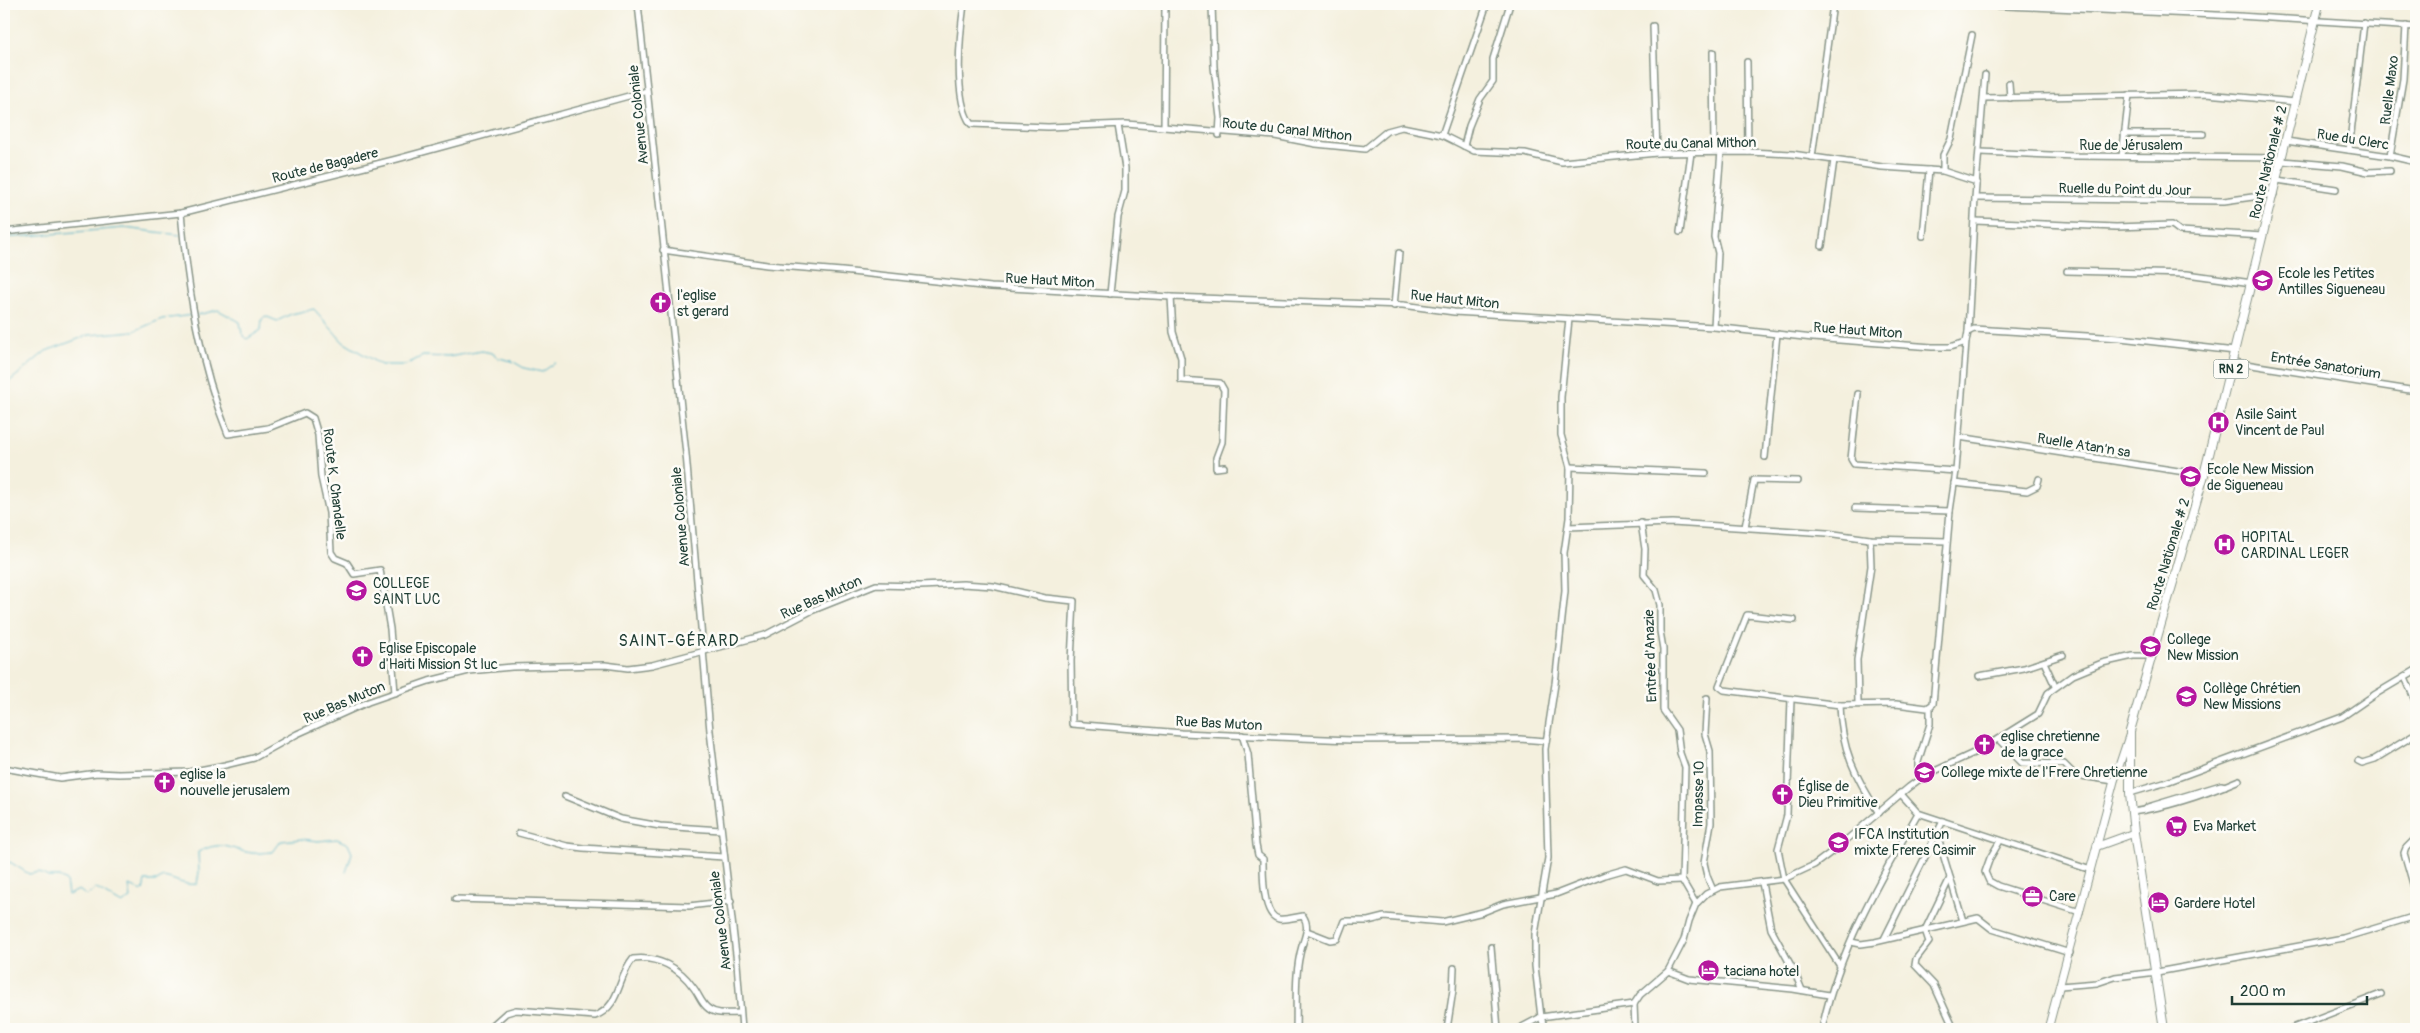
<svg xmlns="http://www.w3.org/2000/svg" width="2420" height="1033" font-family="Pangolin,sans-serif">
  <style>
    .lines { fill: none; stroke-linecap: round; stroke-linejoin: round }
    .stream { stroke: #45adc4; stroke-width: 1 }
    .street-casing { stroke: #8a9689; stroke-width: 8 }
    .secondary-casing { stroke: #8a9689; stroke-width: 9 }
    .primary-casing { stroke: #8a9689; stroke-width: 10 }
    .street { stroke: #fff; stroke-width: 5 }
    .secondary { stroke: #fff; stroke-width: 7 }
    .primary { stroke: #fff; stroke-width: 8 }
    .labels { text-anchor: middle; stroke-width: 5; stroke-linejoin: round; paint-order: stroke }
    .shield { fill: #fdfcf7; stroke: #62766e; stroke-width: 1 }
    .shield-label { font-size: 12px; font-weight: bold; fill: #1f3d34 }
    .street-label { font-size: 14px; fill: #1f3d34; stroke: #fdfcf7 }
    .poi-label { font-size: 14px; fill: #1f3d34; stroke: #fdfcf7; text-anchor: start }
    .quarter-label { font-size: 16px; letter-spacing: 1px; fill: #1f3d34; stroke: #fdfcf7 }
  </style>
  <rect width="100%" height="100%" fill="#fdfcf7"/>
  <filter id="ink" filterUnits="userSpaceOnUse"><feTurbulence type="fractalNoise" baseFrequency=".02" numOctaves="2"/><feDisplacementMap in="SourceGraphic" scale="10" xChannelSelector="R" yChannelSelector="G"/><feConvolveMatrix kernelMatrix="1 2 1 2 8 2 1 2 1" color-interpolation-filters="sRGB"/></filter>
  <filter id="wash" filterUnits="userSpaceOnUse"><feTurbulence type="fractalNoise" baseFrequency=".0096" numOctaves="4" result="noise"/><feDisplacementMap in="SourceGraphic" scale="20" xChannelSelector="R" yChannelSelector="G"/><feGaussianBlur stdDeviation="1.12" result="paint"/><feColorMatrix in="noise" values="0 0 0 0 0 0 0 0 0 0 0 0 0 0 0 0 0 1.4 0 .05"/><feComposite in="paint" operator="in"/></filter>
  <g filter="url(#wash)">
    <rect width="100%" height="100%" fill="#f4f0de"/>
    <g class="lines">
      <g class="stream">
        <polyline points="4,238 124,228 180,235"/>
        <polyline points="197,315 218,310 240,322 242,334 247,339 261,330 262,319 265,316 277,321 291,314 314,309 343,342 381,365 405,365 423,356 448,357 482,351 492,353 499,358 512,361 524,368 542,372 555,363"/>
        <polyline points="4,386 46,351 89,335 134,331 162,319 193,315"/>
        <path d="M4,866L10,862L29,874L39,872L48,877H59L66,881L68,895L79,890L87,896L95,888L122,904L131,898L129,886L143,891L145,881H157L163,877C176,879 183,886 197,884L199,872L198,852C224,839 229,850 252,853C259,854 266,852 273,852L281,841L302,839L318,841L337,839L348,844L352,853L346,872"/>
      </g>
    </g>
  </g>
  <g filter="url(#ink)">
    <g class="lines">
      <defs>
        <g id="street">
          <polyline points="638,4 686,454 710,731 737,963 742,1029"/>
          <path d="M964,4C960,33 953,100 971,124L1048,127L1126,124L1275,136L1316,144L1365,149L1387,131L1402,127L1442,135L1474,151L1525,153L1562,162L1657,153L1748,152L1792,154L1882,167L1943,171L1977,182"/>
          <polyline points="1212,4 1214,67 1220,118 1219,135"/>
          <polyline points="1960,4 2239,16 2416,27"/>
          <polyline points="1653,26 1657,153"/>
          <polyline points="1713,52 1714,151"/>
          <polyline points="1747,62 1748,152"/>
          <polyline points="2009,83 2010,98"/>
          <polyline points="1984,98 2206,94 2296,102"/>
          <polyline points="1164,127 1165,4"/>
          <polyline points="2124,134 2203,134"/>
          <polyline points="1442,135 1487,4"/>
          <polyline points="2286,141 2390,156 2416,162"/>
          <polyline points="1464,146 1469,126 1480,99 1493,81 1493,59 1510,4"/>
          <polyline points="2349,150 2364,23"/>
          <polyline points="1980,152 2075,156 2283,158"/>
          <polyline points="2122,156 2129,95"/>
          <polyline points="2390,156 2403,79 2406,26"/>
          <polyline points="1812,157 1833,4"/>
          <polyline points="2282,161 2342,166 2368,172 2390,171"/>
          <polyline points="1943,171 1943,155 1951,139 1972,35"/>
          <polyline points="2277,180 2336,189"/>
          <polyline points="1975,198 2224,201 2274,194"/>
          <path d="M181,213C188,289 199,363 228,434L268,428L305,413L313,418L318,435L321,477L329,513L331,552L335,558L347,563L354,574L380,570L390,629L395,693"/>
          <polyline points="1975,221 2116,227 2172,225 2180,231 2263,236"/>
          <polyline points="4,232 181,213 397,159 647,91"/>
          <polyline points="1680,232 1691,153"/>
          <polyline points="1923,236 1929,170"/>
          <polyline points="1822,246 1834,160"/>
          <polyline points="663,250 767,265 842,271 991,287 1171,297 1403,305 1454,312 1714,327 1813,338 1932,347 1950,347 1966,342 1968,332 1974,329 2120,338 2235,351"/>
          <polyline points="2067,271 2187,274 2252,283"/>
          <polyline points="1110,294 1118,217 1125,191 1125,168 1118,125"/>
          <polyline points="1171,297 1173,332 1181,358 1181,380 1220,383 1224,390 1222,442 1216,458 1216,468 1224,467"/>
          <polyline points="1394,306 1399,253"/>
          <polyline points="1714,327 1718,253 1714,237 1721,151"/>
          <polyline points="1968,332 1975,198 1985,75"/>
          <polyline points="2233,362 2416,391"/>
          <polyline points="1858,394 1851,459 1854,464 1956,471"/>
          <polyline points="1959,437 2204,475"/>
          <polyline points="1765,457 1777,334"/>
          <polyline points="1570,467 1706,473"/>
          <polyline points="1954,483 2027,491 2037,486 2039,479"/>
          <polyline points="1855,508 1950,511"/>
          <polyline points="1641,523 1645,549 1644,575 1656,590 1660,605 1660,631 1663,649 1663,710 1677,730 1680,753 1685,767 1682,880 1696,904"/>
          <polyline points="1568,527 1672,523 1827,533 1870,539 1947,541"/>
          <polyline points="1745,527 1754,480 1798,481"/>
          <path d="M1794,620L1747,615L1719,686L1724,690L1840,705C1841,748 1855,777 1879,813"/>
          <polyline points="2044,662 2055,686"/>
          <polyline points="1979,676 2024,668 2063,655"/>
          <polyline points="2405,677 2416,703"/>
          <polyline points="1707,698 1705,734 1710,751 1711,823 1704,863 1707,876 1713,890"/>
          <polyline points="1791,699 1787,815 1778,849 1784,879 1840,966"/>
          <polyline points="1858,703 1857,660 1871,566 1870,539"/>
          <polyline points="1840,705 1896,704 1927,708 1933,704 1950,511 1956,471 1966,342"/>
          <path d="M1242,735L1248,754L1256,845L1258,855L1263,859C1263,872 1262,916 1279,919C1286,920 1296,917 1303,916C1310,926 1305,936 1302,946C1294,973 1297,1002 1296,1029"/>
          <polyline points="1998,739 2022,763 2064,764 2075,775 2114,781"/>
          <polyline points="2358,761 2362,763 2375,759 2416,734"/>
          <polyline points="4,768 60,778 97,773 119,774 189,772 225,765 254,758 297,734 368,702 429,681 469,671 512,667 605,665 628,668 652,665 765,635 811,611 876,585 920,586 963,584 993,586 1045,598 1074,601 1071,661 1072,724 1182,733 1351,740 1520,739 1546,741"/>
          <polyline points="1924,776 1918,768 1918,762 1930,724 1930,707"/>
          <polyline points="1900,793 1918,813 2091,870"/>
          <polyline points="2130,793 2164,783 2342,717 2374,695 2416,670"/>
          <polyline points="565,796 621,819 660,826 721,830"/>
          <polyline points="2145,810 2148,807 2221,785 2225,786"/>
          <path d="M2132,812C2170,807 2204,795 2239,780"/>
          <polyline points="519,833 567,846 583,848 724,857"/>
          <polyline points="1937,834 1963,921"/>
          <polyline points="2416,838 2406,848 2404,853 2416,894"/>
          <polyline points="2000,841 1990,858 1985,872 1989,881 1998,886 2080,912"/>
          <polyline points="1950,878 1925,930 1929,942 1916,959 1915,965 1934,985 1954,1029"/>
          <polyline points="1762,883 1771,929 1794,971 1802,990"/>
          <polyline points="455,899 689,906 731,901"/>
          <polyline points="1307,931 1330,940 1337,939 1344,921 1368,921 1384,917 1442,922 1483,912 1503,904 1556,894 1605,875 1626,869 1658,881 1682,880"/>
          <polyline points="1884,939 1943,821"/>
          <polyline points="1851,942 1861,944 1875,942 1978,918 1992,929 2070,953"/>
          <polyline points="1491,947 1498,1029"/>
          <polyline points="1668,971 1689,979 1793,989 1829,995"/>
          <polyline points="2060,986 2097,983 2115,977 2157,972 2343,938 2416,916"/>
          <polyline points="1634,1004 1640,995 1668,971 1684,940 1689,921 1696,904 1706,894 1720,887 1784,879 1814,865 1838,847 1909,787 1924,776 1980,750 2038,714 2048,693 2073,675 2102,663 2133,656 2150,656"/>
          <polyline points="1634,1004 1635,1029"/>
          <path d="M488,1029L506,1013L516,1010L595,1016C621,1006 617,978 633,959C657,956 679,967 693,987C699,994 701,1004 709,1009C717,1015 729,1013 739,1013"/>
          <polyline points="1447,1029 1453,990 1454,968"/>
          <polyline points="1518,1029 1541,1017 1634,1004"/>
          <polyline points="1545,1029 1541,1017 1535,966 1535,934 1548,858 1545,749 1555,684 1565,591 1564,553 1569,518 1570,467 1561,435 1561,397 1569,319"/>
          <path d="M1822,1029C1838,951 1879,881 1918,813"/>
          <polyline points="2290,1029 2381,994"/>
        </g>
        <g id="secondary">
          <polyline points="2098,846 2134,833"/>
          <polyline points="2048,1029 2114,781 2129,736"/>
        </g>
        <polyline id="primary" points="2164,1029 2134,833 2130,793 2130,731 2204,475 2319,4"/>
      </defs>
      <use href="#street" class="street-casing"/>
      <use href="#secondary" class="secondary-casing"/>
      <use href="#primary" class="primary-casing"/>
      <use href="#street" class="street"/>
      <use href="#secondary" class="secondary"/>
      <use href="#primary" class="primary"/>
    </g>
  </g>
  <defs>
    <symbol id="school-disc" viewBox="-11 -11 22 22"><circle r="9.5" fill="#b5179e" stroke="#fdfcf7"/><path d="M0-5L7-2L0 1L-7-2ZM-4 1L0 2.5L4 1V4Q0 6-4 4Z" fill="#fff"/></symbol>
    <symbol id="church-disc" viewBox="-11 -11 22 22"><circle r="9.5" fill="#b5179e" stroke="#fdfcf7"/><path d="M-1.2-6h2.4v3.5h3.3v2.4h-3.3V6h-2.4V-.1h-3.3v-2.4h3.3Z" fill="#fff"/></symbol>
    <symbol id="hospital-disc" viewBox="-11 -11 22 22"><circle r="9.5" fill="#b5179e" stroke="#fdfcf7"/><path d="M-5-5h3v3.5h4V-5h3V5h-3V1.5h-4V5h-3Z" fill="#fff"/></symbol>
    <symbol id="supermarket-disc" viewBox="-11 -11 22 22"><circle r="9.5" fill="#b5179e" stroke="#fdfcf7"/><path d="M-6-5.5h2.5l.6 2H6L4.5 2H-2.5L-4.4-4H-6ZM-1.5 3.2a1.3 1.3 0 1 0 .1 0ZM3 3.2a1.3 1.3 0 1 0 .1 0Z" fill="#fff"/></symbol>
    <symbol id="office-disc" viewBox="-11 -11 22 22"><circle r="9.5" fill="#b5179e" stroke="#fdfcf7"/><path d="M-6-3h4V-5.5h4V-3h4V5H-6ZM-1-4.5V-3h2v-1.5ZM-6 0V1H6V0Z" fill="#fff"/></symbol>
    <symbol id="hotel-disc" viewBox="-11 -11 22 22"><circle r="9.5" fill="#b5179e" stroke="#fdfcf7"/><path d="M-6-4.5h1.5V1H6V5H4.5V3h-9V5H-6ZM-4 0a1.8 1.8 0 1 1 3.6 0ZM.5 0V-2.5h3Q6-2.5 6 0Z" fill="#fff"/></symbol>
  </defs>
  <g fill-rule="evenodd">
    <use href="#school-disc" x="2250" y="268" width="25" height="25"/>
    <use href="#church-disc" x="648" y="290" width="25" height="25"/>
    <use href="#hospital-disc" x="2206" y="410" width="25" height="25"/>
    <use href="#school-disc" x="2178" y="464" width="25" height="25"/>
    <use href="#hospital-disc" x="2212" y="532" width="25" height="25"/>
    <use href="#school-disc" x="344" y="578" width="25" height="25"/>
    <use href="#school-disc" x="2138" y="634" width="25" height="25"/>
    <use href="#church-disc" x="350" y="644" width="25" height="25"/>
    <use href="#school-disc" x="2174" y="684" width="25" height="25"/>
    <use href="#church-disc" x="1972" y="732" width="25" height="25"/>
    <use href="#school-disc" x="1912" y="760" width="25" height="25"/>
    <use href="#church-disc" x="152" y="770" width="25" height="25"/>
    <use href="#church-disc" x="1770" y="782" width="25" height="25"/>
    <use href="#supermarket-disc" x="2164" y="814" width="25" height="25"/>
    <use href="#school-disc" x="1826" y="830" width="25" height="25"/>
    <use href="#office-disc" x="2020" y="884" width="25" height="25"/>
    <use href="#hotel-disc" x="2146" y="890" width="25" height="25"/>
    <use href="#hotel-disc" x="1696" y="958" width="25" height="25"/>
  </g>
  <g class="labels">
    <rect class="shield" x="2213.5" y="359.5" width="35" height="19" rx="4"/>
    <g class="shield-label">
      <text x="2231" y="373">RN 2</text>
    </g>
    <g class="street-label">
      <text transform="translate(2389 90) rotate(-83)" y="5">Ruelle Maxo</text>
      <text transform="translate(638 115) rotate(-96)" y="5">Avenue Coloniale</text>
      <text transform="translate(1287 129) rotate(6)" y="5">Route du Canal Mithon</text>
      <text transform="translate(2353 139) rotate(9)" y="5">Rue du Clerc</text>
      <text transform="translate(1691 143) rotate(-1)" y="5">Route du Canal Mithon</text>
      <text x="2131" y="150">Rue de Jérusalem</text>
      <text transform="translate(2268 162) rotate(-76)" y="5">Route Nationale # 2</text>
      <text transform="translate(325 165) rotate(-14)" y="5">Route de Bagadere</text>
      <text transform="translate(2125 189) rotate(1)" y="5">Ruelle du Point du Jour</text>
      <text transform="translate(1050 280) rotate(3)" y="5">Rue Haut Miton</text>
      <text transform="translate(1455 299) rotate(6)" y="5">Rue Haut Miton</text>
      <text transform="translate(1858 330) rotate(4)" y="5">Rue Haut Miton</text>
      <text transform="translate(2326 365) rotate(9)" y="5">Entrée Sanatorium</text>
      <text transform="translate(2084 445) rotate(9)" y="5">Ruelle Atan'n sa</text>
      <text transform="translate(335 484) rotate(83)" y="5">Route K_Chandelle</text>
      <text transform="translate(680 517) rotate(-95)" y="5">Avenue Coloniale</text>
      <text transform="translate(2168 554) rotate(-73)" y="5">Route Nationale # 2</text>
      <text transform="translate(821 597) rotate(-24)" y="5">Rue Bas Muton</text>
      <text transform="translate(1650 656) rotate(-92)" y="5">Entrée d'Anazie</text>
      <text transform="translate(344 702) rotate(-23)" y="5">Rue Bas Muton</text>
      <text transform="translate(1219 723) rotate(3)" y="5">Rue Bas Muton</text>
      <text transform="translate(1698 794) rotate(-89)" y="5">Impasse 10</text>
      <text transform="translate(720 921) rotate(-97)" y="5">Avenue Coloniale</text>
    </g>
    <g class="poi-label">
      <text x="2278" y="278">Ecole les Petites<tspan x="2278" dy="16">Antilles Sigueneau</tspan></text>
      <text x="677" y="300">l'eglise<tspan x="677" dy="16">st gerard</tspan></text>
      <text x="2235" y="419">Asile Saint<tspan x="2235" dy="16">Vincent de Paul</tspan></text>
      <text x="2207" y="474">Ecole New Mission<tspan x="2207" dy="16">de Sigueneau</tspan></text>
      <text x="2241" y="542">HOPITAL<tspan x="2241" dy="16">CARDINAL LEGER</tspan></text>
      <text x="373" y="588">COLLEGE<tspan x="373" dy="16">SAINT LUC</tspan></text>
      <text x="2167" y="644">College<tspan x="2167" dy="16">New Mission</tspan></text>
      <text x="379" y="653">Eglise Episcopale<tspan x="379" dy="16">d'Haiti Mission St luc</tspan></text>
      <text x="2203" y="693">Collège Chrétien<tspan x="2203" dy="16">New Missions</tspan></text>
      <text x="2001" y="741">eglise chretienne<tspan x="2001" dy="16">de la grace</tspan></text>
      <text x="1941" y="777">College mixte de l'Frere Chretienne</text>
      <text x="180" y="779">eglise la<tspan x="180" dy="16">nouvelle jerusalem</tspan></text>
      <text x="1798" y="791">Église de<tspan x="1798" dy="16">Dieu Primitive</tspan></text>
      <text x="2193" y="831">Eva Market</text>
      <text x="1854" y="839">IFCA Institution<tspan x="1854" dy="16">mixte Freres Casimir</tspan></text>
      <text x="2049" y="901">Care</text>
      <text x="2174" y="908">Gardere Hotel</text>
      <text x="1724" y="976">taciana hotel</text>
    </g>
    <g class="quarter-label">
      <text x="679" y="646">SAINT-GÉRARD</text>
    </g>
  </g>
  <rect width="2420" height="1033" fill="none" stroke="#fdfcf7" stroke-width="20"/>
  <path d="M2232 996v8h135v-8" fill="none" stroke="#1f3d34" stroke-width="2.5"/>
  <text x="2240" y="996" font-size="15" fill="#1f3d34" stroke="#fdfcf7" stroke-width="4" paint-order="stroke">200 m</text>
</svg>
